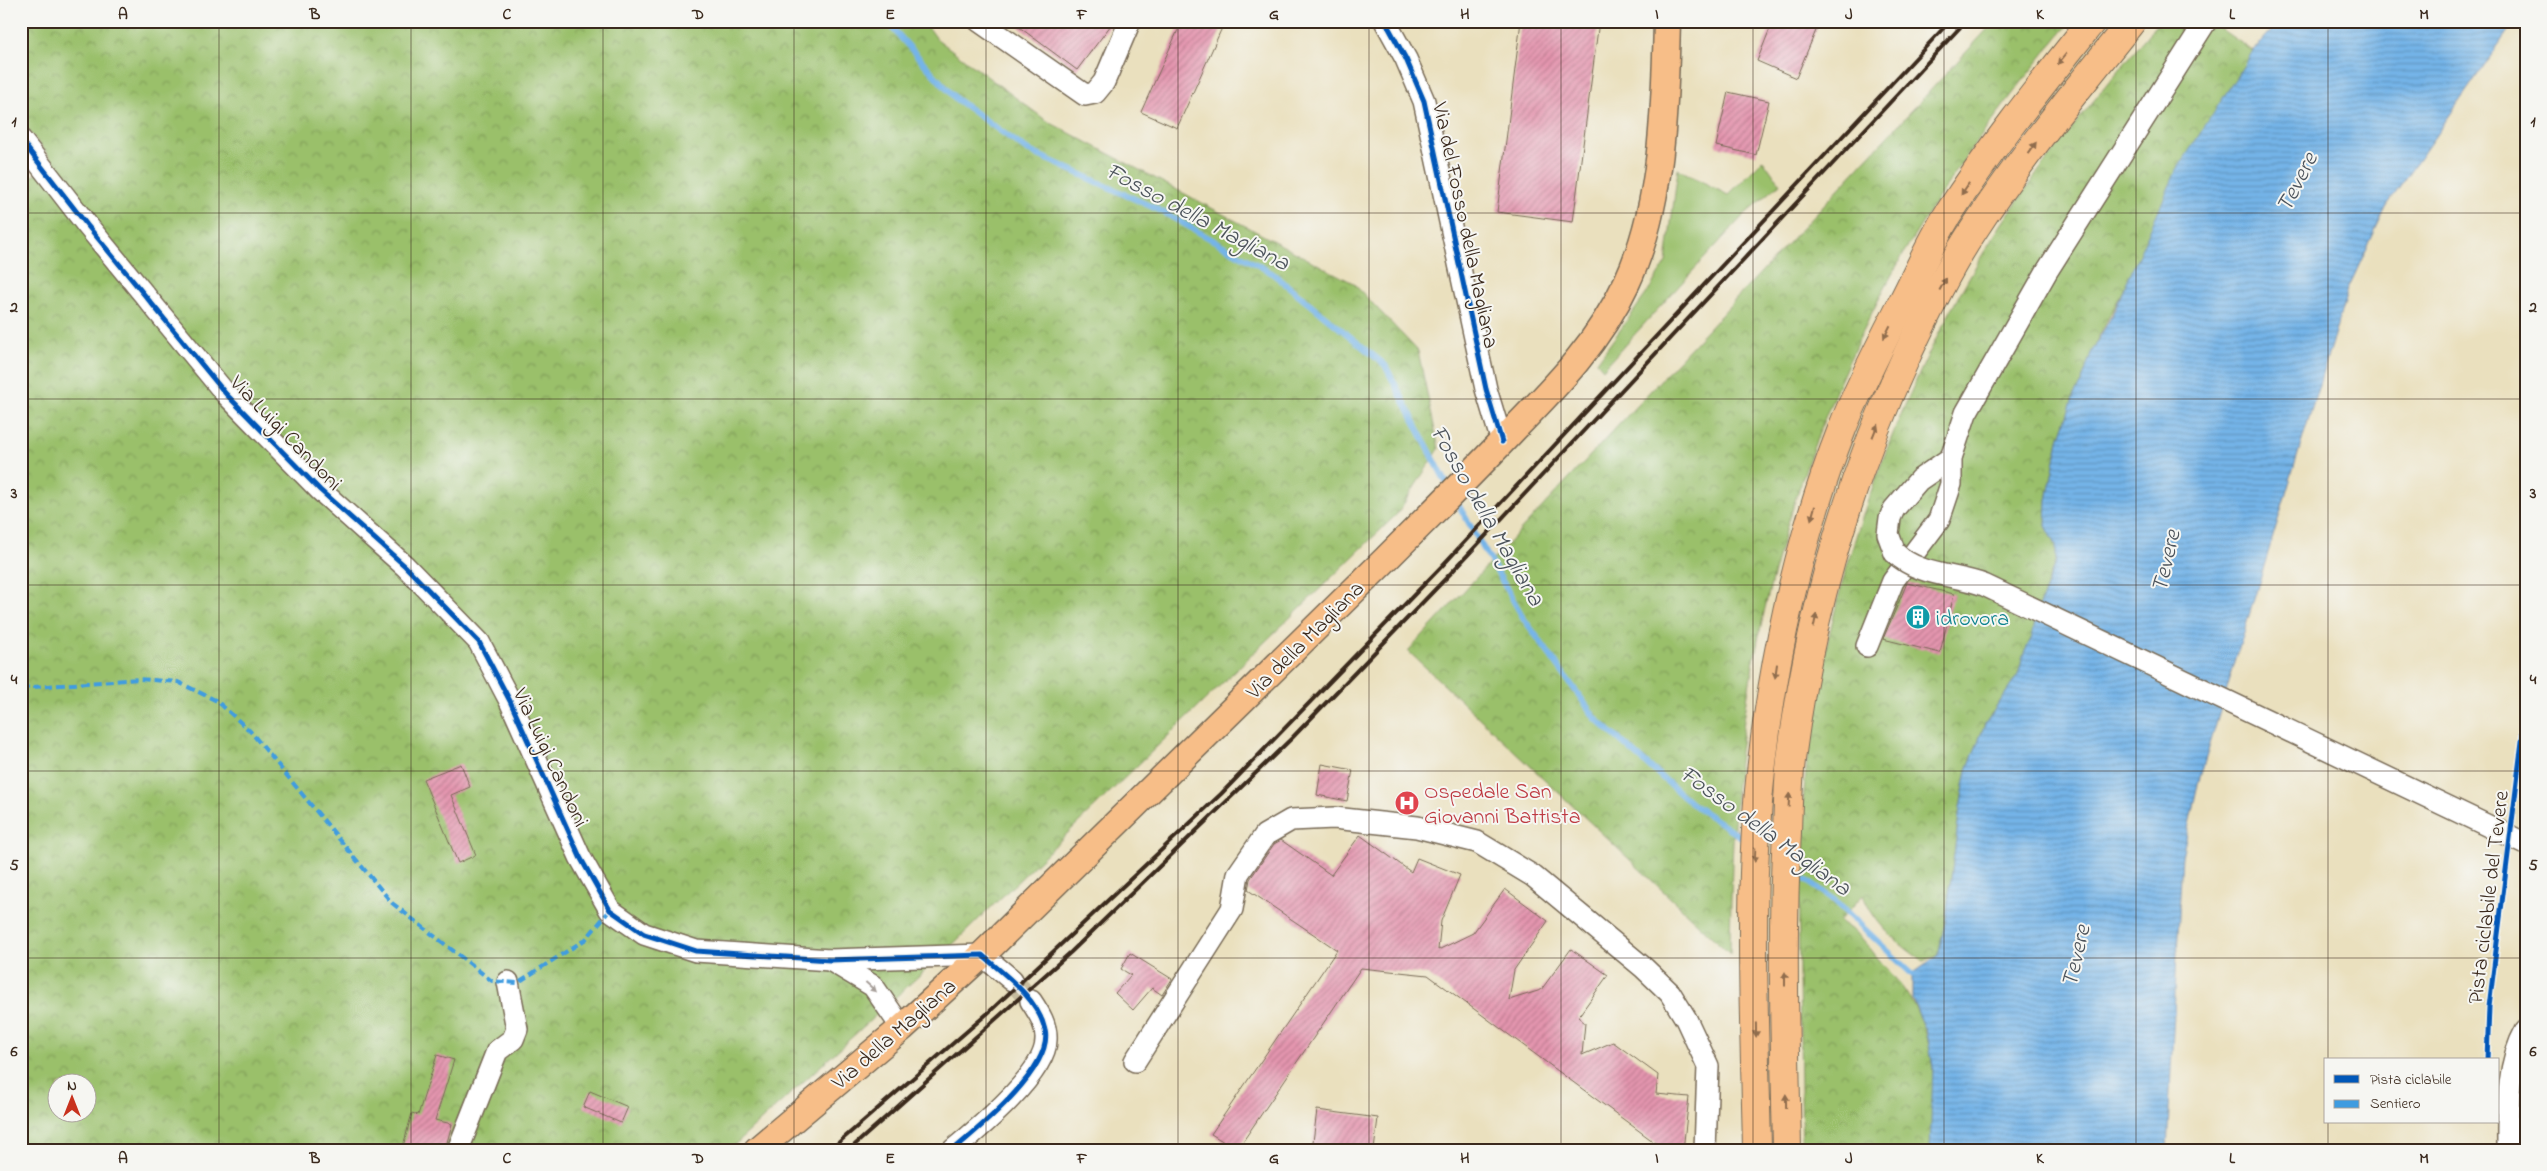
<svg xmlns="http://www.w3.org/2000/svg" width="2547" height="1171" font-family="'Indie Flower',sans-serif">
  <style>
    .green { fill: #9ac06b; stroke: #6a7544 }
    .park { fill: url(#park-crowns); stroke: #6a7544; fill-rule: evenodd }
    .water { fill: url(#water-rules); stroke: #586f83 }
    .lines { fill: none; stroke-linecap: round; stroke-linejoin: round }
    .stream { stroke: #74b4e8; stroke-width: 6 }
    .building { fill: url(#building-hatch) }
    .minor-tunnel { stroke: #c7bc9e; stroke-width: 21; stroke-dasharray: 21 11; stroke-linecap: butt }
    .minor-casing { stroke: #786a56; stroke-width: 24 }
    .major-casing { stroke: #786a56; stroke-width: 29 }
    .highway-casing { stroke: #786a56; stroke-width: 30 }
    .minor { stroke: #fff; stroke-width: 21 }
    .major { stroke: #f7be88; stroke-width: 26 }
    .highway { stroke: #f7be88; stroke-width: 28 }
    .rail { stroke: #3b2a1e; stroke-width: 4 }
    .minor-bridge-casing { stroke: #786a56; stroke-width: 24; stroke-linecap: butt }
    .minor-bridge { stroke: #fff; stroke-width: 21 }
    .quiet { stroke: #3f9ce0; stroke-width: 4; stroke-dasharray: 8 4; stroke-linecap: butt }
    .cycleway-casing { stroke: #f6f6f2; stroke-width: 8 }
    .cycleway { stroke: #0057b8; stroke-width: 5 }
    .oneway { fill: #906d4e }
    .oneway2 { fill: #a79f9a }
    .grid { fill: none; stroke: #3b2a1e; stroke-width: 1; stroke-opacity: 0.55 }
    .labels { text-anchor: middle; stroke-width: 4; stroke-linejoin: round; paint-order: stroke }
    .street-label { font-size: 22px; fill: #3b2a1e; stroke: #f6f6f2 }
    .culture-label { font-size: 22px; fill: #0d838f; stroke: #f6f6f2; text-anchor: start }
    .health-label { font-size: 22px; fill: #be3a42; stroke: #f6f6f2; text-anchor: start }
    .water-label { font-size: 24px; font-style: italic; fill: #4c535b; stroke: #f6f6f2 }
    .neatline { fill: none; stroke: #3b2a1e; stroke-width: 2 }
    .grid-label { font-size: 16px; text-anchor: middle; font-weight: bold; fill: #3b2a1e }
  </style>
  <defs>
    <pattern id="park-crowns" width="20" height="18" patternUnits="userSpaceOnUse" patternTransform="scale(1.25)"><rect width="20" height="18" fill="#9ac06b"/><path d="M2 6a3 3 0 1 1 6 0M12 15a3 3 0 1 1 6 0" fill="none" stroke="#7f9c57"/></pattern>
    <pattern id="water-rules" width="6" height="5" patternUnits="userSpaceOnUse" patternTransform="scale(1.25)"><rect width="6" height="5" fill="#74b4e8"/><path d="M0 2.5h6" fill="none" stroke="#6093bb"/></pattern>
    <pattern id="building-hatch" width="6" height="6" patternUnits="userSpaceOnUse" patternTransform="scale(1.25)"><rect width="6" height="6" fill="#e495af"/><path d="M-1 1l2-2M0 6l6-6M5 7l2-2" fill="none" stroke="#ba7a8e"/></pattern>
  </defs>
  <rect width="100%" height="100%" fill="#f6f6f2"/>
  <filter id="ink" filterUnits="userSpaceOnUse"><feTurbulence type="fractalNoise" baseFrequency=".02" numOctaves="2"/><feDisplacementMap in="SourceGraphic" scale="10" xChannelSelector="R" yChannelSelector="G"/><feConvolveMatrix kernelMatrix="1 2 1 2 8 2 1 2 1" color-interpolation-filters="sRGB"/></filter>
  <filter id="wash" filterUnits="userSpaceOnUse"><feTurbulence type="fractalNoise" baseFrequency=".0096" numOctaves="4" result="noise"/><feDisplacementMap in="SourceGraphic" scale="20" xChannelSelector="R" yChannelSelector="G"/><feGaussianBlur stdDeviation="1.12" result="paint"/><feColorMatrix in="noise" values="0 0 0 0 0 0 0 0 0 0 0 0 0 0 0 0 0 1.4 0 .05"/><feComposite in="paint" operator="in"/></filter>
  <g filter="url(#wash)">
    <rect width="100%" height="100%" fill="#eae0be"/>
    <polygon class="green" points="1763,160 1780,184 1744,215 1603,369 1597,362 1647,293 1666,262 1678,169 1728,195"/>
    <g class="park">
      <path d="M21,21H924L937,39L1047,121L1353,283L1418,351L1439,449L1397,514L947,950L729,1150H21V183L55,163L21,122ZM58,1084H88V1114H58Z"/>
      <path d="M1995,21H2071C2002,104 1935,194 1884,289C1814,423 1765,571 1744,720C1733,798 1731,876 1730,954L1408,651Z"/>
      <path d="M2160,21H2209L2253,51L2218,107L2098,338L2082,381L2074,395L2059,440L2047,500L2046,526L2056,545V560L2038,608L2032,637L2024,653L2018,675L1985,724L1967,770L1960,807L1946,918L1938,956L1923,961C1898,944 1874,924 1863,895L1839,921C1844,925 1850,928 1855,932C1865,940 1873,953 1882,963C1940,1025 1936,1070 1930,1150H1802C1801,1046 1796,941 1801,837C1810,627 1888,400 2001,225C2048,153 2105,87 2160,21Z"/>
    </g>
    <polygon class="water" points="2280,21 2515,21 2386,207 2348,289 2198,784 2182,856 2167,1150 1930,1150 1933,1067 1927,1033 1912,999 1912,974 1938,956 1946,918 1960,807 1967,770 1985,724 2018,675 2024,653 2032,637 2038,608 2056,561 2056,545 2046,526 2047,500 2059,440 2074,395 2082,381 2091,353 2112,315 2176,171 2253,51"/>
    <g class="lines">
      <g class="stream">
        <polyline points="886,21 956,99 1027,150 1159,210 1272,273 1385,365 1449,488"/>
        <polyline points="1455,499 1524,619 1596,719 1692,804 1749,842"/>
        <polyline points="1792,871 1832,898 1912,974 1919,975"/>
      </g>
    </g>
    <g id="blocks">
      <g class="building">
        <polygon points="1011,21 1114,21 1077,70"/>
        <polygon points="1182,21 1225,21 1177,128 1141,112"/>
        <polygon points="1521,21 1599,21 1573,222 1497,212"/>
        <polygon points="1773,21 1820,21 1796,78 1757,61"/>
        <polygon points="1728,92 1769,101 1756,155 1716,146"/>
        <polygon points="1907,583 1954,594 1940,653 1883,639"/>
        <polygon points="461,764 470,787 451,795 476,855 458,863 423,779"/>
        <polygon points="1322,764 1353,770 1347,801 1317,795"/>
        <polygon points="1360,835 1411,872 1417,858 1460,875 1441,921 1438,950 1473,933 1505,889 1548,921 1514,970 1509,1000 1541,990 1571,949 1608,975 1578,1017 1585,1023 1582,1055 1613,1042 1658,1075 1656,1094 1689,1097 1683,1150 1665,1150 1428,975 1361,968 1237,1150 1211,1134 1337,950 1248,890 1250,879 1274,844 1281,840 1331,875"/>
        <polygon points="1130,953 1172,979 1162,995 1152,988 1133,1010 1115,993 1131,975 1121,969"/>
        <polygon points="437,1055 454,1060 435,1120 452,1124 445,1150 402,1150 412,1113 418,1115"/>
        <polygon points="590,1091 628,1107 621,1123 583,1107"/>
        <polygon points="1317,1110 1378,1118 1374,1150 1312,1150"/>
      </g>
    </g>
  </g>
  <g filter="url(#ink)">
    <use href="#blocks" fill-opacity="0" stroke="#786a56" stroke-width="1"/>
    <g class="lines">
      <polyline class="minor-tunnel" points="1012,980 1031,1001"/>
      <defs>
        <g id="minor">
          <polyline points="979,21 1085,95 1095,93 1104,82 1130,21"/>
          <polyline points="1385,21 1406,59 1424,101 1486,389 1502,442"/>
          <polyline points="21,140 87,225 226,394 320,490 405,566 479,642 510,701 580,857 610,910 644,934 696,951 830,960 982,955 1012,980"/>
          <polyline points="1895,553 1888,534 1890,518 1894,509 1919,480 1951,458 1966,413 2047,271 2206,21"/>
          <polyline points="1867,646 1893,581 1939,520 1951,484 1951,458"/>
          <polyline points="830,960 873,986 902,1028"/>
          <polyline points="1135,1061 1232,909 1238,874 1265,835 1291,820 1334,818 1417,827 1477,842 1533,876 1644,968 1670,993 1686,1019 1708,1066 1705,1150"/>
          <polyline points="458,1150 497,1051 513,1039 517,1029 508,982"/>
          <path d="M953,1150C977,1130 1046,1073 1046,1040C1047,1025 1039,1013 1031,1001"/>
          <path d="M2508,1150C2508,1110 2506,1065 2526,1030"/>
        </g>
        <path id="major" d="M757,1150L902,1028L982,955C1117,822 1252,690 1387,558C1430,515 1473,473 1514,429C1559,383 1599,342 1627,282C1663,205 1665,105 1667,21"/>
        <g id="highway">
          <path d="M1757,1150C1755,1031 1748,909 1759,791C1771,668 1797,544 1842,429C1859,386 1881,344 1902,303C1917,274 1930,244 1947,216C1991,147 2041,85 2092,21"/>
          <path d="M1787,1150C1785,1044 1781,938 1787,832C1788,806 1788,779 1792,752C1810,614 1848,482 1907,355C1927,313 1947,270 1973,231C2021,157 2077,89 2132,21"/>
        </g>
      </defs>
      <use href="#minor" class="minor-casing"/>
      <use href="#major" class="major-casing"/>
      <use href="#highway" class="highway-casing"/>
      <use href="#minor" class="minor"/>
      <use href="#major" class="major"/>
      <use href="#highway" class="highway"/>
      <g class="rail">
        <polyline points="830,1150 988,1013 1221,794 1441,567 1950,21"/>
        <polyline points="849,1150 1071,952 1292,738 1450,574 1966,21"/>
      </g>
      <defs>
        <path id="minor-bridge" d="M1895,553C1919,576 1954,574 1984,585L2526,844"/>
      </defs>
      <use href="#minor-bridge" class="minor-bridge-casing"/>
      <use href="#minor-bridge" class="minor-bridge"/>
      <polyline class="quiet" points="21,688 139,679 178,682 217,701 250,731 392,903 492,981 517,983 586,939 610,910"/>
      <defs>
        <g id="cycleway">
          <polyline points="1385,21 1406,59 1424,101 1486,389 1502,442"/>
          <path d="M21,140L87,225L226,394L320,490L405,566L479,642L510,701L580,857L610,910L644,934L696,951L830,960L982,955C1005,975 1038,998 1045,1030C1054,1067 979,1128 953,1150"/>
          <polyline points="2487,1060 2489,1007 2526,709"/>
        </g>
      </defs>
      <use href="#cycleway" class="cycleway-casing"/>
      <use href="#cycleway" class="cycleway"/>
    </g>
    <defs><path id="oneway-solid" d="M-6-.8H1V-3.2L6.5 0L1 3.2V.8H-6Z" transform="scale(1.25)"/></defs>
    <g class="oneway">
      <use href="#oneway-solid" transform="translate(2062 59) rotate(129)"/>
      <use href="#oneway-solid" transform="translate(2032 148) rotate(-54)"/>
      <use href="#oneway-solid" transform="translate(1965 189) rotate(123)"/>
      <use href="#oneway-solid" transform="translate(1943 284) rotate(-61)"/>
      <use href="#oneway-solid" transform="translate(1887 332) rotate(117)"/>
      <use href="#oneway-solid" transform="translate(1875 431) rotate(-68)"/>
      <use href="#oneway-solid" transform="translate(1813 513) rotate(106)"/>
      <use href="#oneway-solid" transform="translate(1815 621) rotate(-78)"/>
      <use href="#oneway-solid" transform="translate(1776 671) rotate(98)"/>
      <use href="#oneway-solid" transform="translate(1789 800) rotate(-87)"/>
      <use href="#oneway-solid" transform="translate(1755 855) rotate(92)"/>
      <use href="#oneway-solid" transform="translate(1785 979) rotate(-90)"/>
      <use href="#oneway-solid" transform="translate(1756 1030) rotate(89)"/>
      <use href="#oneway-solid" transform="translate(1786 1101) rotate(-91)"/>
    </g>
    <use class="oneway2" href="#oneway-solid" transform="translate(871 987) rotate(42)"/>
  </g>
  <path class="grid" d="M219,21V1150M411,21V1150M603,21V1150M794,21V1150M986,21V1150M1178,21V1150M1369,21V1150M1561,21V1150M1753,21V1150M1944,21V1150M2136,21V1150M2328,21V1060M21,213H2526M21,399H2526M21,585H2526M21,771H2526M21,958H2526M2328,1122V1150"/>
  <defs>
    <symbol id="building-disc" viewBox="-11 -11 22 22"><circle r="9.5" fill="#0f9aa8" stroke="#f6f6f2"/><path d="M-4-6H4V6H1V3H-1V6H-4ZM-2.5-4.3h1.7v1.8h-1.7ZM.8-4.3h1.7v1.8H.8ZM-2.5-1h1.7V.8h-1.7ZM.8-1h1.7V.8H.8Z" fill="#fff"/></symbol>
    <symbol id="hospital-disc" viewBox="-11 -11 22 22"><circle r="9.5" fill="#e0444e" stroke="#f6f6f2"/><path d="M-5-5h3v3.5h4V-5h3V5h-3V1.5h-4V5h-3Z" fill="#fff"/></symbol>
  </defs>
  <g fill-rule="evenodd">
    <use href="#building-disc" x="1904" y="603" width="28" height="28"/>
    <use href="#hospital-disc" x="1393" y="789" width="28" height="28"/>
  </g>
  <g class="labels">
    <g class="street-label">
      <text transform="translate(1467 225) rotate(78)" y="8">Via del Fosso della Magliana</text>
      <text transform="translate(287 432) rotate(46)" y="8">Via Luigi Candoni</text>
      <text transform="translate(1304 639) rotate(-45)" y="8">Via della Magliana</text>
      <text transform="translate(552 757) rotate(65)" y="8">Via Luigi Candoni</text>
      <text transform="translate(2487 897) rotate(-83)" y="8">Pista ciclabile del Tevere</text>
      <text transform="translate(893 1033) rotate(-41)" y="8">Via della Magliana</text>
    </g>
    <g class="culture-label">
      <text x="1936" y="625">idrovora</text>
    </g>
    <g class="health-label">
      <text x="1424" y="798">Ospedale San<tspan x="1424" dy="25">Giovanni Battista</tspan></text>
    </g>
    <g class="water-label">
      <text transform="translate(2296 182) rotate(-63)" y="8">Tevere</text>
      <text transform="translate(1198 216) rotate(28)" y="8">Fosso della Magliana</text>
      <text transform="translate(1488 515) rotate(60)" y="8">Fosso della Magliana</text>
      <text transform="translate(2165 561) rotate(-77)" y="8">Tevere</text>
      <text transform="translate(1766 830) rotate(36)" y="8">Fosso della Magliana</text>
      <text transform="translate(2075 956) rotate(-77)" y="8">Tevere</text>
    </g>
  </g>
  <rect width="2547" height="1171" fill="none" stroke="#f6f6f2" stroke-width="55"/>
  <rect x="2324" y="1058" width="175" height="65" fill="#f6f6f2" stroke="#aba49d"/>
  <rect x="2334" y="1075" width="25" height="8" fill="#0057b8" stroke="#aba49d"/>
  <text x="2370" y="1084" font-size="15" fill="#3b2a1e">Pista ciclabile</text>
  <rect x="2334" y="1100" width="25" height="8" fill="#3f9ce0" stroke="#aba49d"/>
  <text x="2370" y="1108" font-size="15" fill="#3b2a1e">Sentiero</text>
  <g transform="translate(72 1098)"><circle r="24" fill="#f6f6f2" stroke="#aba49d"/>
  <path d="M0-4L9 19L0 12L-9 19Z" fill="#c8321e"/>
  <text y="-8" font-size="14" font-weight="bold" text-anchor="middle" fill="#3b2a1e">N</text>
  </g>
  <rect x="28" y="28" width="2492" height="1116" class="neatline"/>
  <g class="grid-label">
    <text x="123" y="19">A</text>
    <text x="315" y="19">B</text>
    <text x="507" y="19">C</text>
    <text x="698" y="19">D</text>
    <text x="890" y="19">E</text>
    <text x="1082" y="19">F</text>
    <text x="1274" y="19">G</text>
    <text x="1465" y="19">H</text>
    <text x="1657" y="19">I</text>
    <text x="1849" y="19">J</text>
    <text x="2040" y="19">K</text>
    <text x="2232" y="19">L</text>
    <text x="2424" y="19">M</text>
    <text x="14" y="126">1</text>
    <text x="2533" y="126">1</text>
    <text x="14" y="312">2</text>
    <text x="2533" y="312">2</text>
    <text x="14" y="498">3</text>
    <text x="2533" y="498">3</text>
    <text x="14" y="684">4</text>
    <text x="2533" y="684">4</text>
    <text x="14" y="870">5</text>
    <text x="2533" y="870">5</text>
    <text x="14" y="1056">6</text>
    <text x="2533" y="1056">6</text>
    <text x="123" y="1163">A</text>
    <text x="315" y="1163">B</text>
    <text x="507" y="1163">C</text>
    <text x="698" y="1163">D</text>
    <text x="890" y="1163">E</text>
    <text x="1082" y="1163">F</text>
    <text x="1274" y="1163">G</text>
    <text x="1465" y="1163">H</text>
    <text x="1657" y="1163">I</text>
    <text x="1849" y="1163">J</text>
    <text x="2040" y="1163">K</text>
    <text x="2232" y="1163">L</text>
    <text x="2424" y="1163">M</text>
  </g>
</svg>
